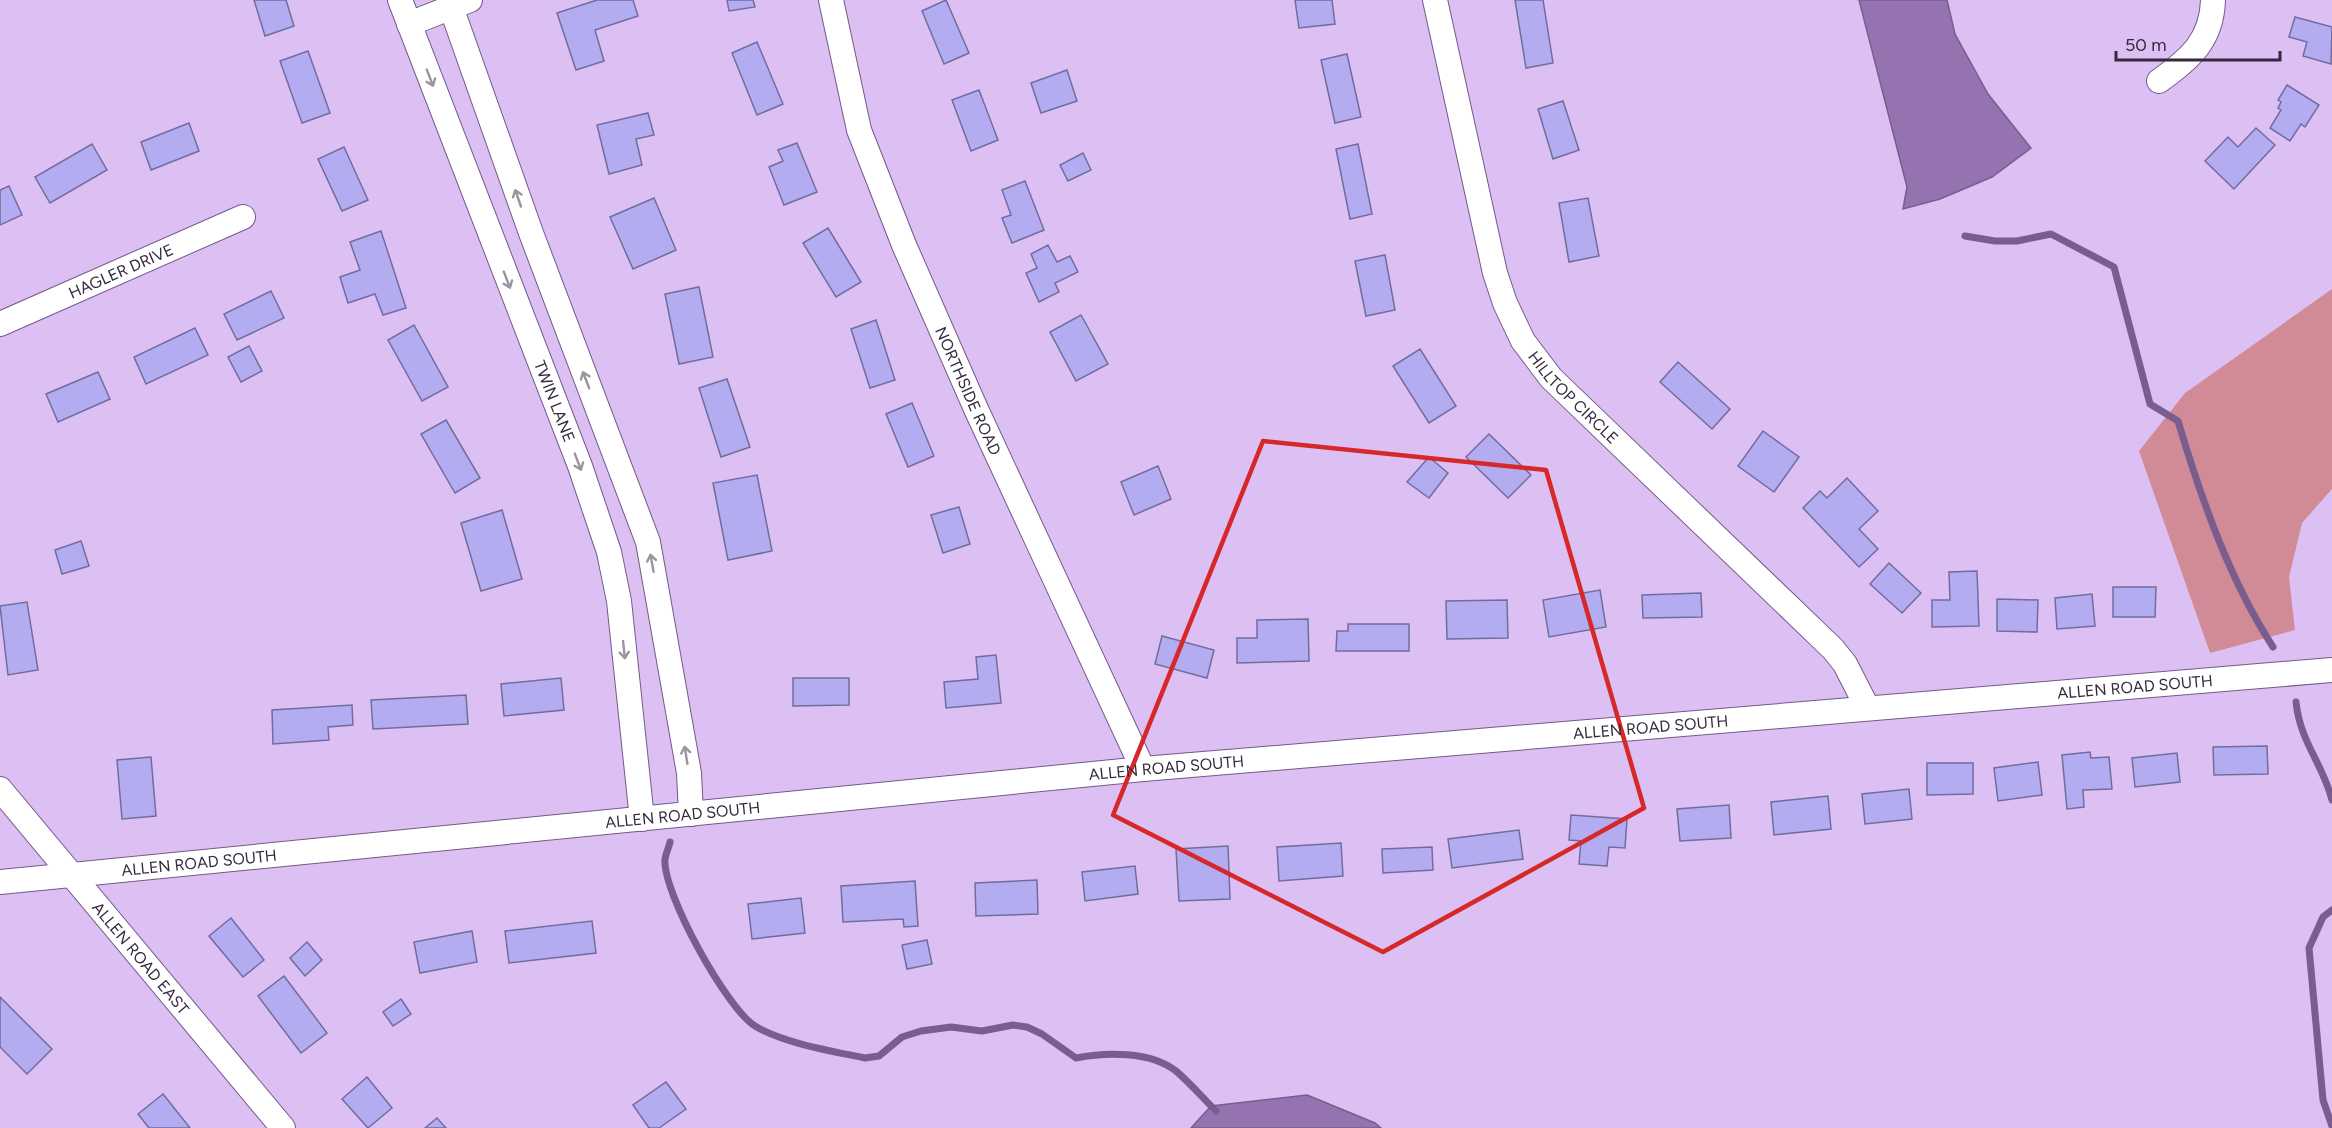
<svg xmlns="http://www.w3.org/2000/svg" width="2332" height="1128" font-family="Figtree,sans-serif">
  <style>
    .green { fill: #d18b96 }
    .water { fill: #9573b0; stroke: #785d8e; stroke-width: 1.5 }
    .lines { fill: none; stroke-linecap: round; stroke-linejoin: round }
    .stream { stroke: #785d8e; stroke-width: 7 }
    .building { fill: #b4acf1; stroke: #726c9e; stroke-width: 1.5 }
    .minor-casing { stroke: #735988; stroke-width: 26 }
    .minor { stroke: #fff; stroke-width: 24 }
    .oneway { stroke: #9a949e }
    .marked { fill: none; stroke: #d62828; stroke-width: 4.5; stroke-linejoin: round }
    .labels { text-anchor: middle; stroke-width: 5; stroke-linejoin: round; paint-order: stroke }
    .street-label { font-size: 16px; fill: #34293d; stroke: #dcc0f4 }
  </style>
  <rect width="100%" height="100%" fill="#dcc0f4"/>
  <polygon class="green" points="2332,289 2332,489 2302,523 2289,577 2295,630 2210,653 2139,451 2185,393"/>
  <g class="water">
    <polygon points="1859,0 1947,0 1955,34 1988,94 2031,148 1992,177 1940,199 1903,209 1907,187"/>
    <polygon points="1307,1095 1375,1123 1381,1128 1191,1128 1211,1106"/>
  </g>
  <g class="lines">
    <g class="stream">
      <path d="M1965,236L1995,241H2017L2051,234L2114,267L2150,404L2178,421C2201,498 2229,579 2273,647"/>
      <path d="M2296,702C2300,742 2323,764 2332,800"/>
      <path d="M670,842C669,847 666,853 665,859C662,892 727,1009 755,1026C783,1043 832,1051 865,1058L879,1056L902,1037L921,1031L951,1027L982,1031L1013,1025L1027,1027L1042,1034L1076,1058C1106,1052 1150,1051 1176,1071C1190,1083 1203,1098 1216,1111"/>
      <polyline points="2332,910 2323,917 2309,948 2323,1100 2332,1126"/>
    </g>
  </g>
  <g class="building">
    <polygon points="254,0 286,0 294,26 265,36"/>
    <polygon points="597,0 633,0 638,16 595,30 604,61 576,70 557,13"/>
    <polygon points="727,0 753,0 755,7 729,11"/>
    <polygon points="946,0 969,53 944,64 922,11"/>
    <polygon points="1295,0 1332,0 1335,24 1299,28"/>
    <polygon points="1515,0 1543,0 1553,63 1526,68"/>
    <polygon points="2295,17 2332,27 2331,64 2303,56 2307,42 2289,37"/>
    <polygon points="757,42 783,104 757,115 732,53"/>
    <polygon points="308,51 330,113 302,123 280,61"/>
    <polygon points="1347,54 1361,117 1335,123 1321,60"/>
    <polygon points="1067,70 1077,101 1041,113 1031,83"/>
    <polygon points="2287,85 2319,105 2305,127 2301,124 2290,141 2270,128 2281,110 2278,108 2281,102 2278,100"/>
    <polygon points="979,90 998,140 971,151 952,100"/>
    <polygon points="1563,101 1579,150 1553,159 1538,109"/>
    <polygon points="648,113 654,135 636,139 642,165 609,174 597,125"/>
    <polygon points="189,123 199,151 151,170 141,142"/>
    <polygon points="2256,128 2275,145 2234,189 2205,161 2228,137 2238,147"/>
    <polygon points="797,143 817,192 784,205 769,167 783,161 778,150"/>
    <polygon points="92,144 107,170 50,203 35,177"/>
    <polygon points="1358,144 1372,214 1350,219 1336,149"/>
    <polygon points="344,147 368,200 342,211 318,159"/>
    <polygon points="1083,153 1091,170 1068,181 1060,165"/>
    <polygon points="1025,181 1044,230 1012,243 1002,218 1011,215 1002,190"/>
    <polygon points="9,186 22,215 0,225 0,190"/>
    <polygon points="654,198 676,250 633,269 610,217"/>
    <polygon points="1588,198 1599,256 1569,262 1559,203"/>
    <polygon points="828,228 861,282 836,297 803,243"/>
    <polygon points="381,231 406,308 383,315 375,294 348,303 340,277 360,270 350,242"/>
    <polygon points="1048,245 1057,262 1070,256 1078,272 1055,283 1059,292 1039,302 1026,273 1037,268 1031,254"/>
    <polygon points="1385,255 1395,310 1366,316 1355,261"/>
    <polygon points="699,287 713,357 679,364 665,294"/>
    <polygon points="271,291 284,318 237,340 224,314"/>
    <polygon points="1081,315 1108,364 1076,381 1050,332"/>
    <polygon points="876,320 895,380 870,388 851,329"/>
    <polygon points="414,325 448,387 422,401 388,340"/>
    <polygon points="195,328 208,355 146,384 134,357"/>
    <polygon points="249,346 262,371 241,382 228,357"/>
    <polygon points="1420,349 1456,406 1429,423 1393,366"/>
    <polygon points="1678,362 1730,409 1712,429 1660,382"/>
    <polygon points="98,372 110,399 58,422 46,394"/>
    <polygon points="727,379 750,447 721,457 699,388"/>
    <polygon points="912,403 934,456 908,467 886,414"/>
    <polygon points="446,420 480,478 455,493 421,434"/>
    <polygon points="1763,431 1799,457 1774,492 1738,466"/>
    <polygon points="1489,434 1531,475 1508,498 1466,457"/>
    <polygon points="1429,457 1448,473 1429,498 1407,482"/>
    <polygon points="1158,466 1171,499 1134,515 1121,482"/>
    <polygon points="757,475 772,551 728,560 713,483"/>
    <polygon points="1847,478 1878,511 1859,529 1878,549 1859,567 1803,508 1820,491 1827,498"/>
    <polygon points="959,507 970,544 943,553 931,515"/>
    <polygon points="502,510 522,579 481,591 461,523"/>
    <polygon points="81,541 89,566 62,574 55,550"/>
    <polygon points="1889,563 1921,593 1902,613 1870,584"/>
    <polygon points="1977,571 1979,626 1932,627 1932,600 1950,600 1949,572"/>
    <polygon points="2113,587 2156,587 2155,617 2113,617"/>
    <polygon points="1600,590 1606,627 1549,637 1543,600"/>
    <polygon points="1701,593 1702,617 1643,618 1642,595"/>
    <polygon points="2092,594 2095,626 2057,629 2055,598"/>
    <polygon points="1997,599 2038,600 2037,632 1997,631"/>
    <polygon points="1507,600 1508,638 1447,639 1446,601"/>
    <polygon points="27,602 38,670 8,675 0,606"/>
    <polygon points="1308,619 1309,661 1237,663 1237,638 1257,638 1257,620"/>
    <polygon points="1348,624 1409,624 1409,651 1336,651 1337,631 1348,631"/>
    <polygon points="1162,636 1214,650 1207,678 1155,664"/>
    <polygon points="996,655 1001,703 946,708 944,682 978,679 976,657"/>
    <polygon points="561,678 564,710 504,716 501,684"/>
    <polygon points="793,678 849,678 849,705 793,706"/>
    <polygon points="466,695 468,724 373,729 371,700"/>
    <polygon points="352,705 353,725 328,727 329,740 273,744 272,710"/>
    <polygon points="2267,746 2268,774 2214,775 2213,747"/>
    <polygon points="2090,752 2091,758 2109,757 2112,789 2083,790 2084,807 2067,809 2062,755"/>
    <polygon points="2177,753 2180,782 2135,787 2132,758"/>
    <polygon points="151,757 156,816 122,819 117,760"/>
    <polygon points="2038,762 2042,795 1998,801 1994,768"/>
    <polygon points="1927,763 1973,763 1973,794 1927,795"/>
    <polygon points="1909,789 1912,819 1865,824 1862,794"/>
    <polygon points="1828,796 1831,829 1774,835 1771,802"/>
    <polygon points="1729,805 1731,838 1680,841 1677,809"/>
    <polygon points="1571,815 1627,819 1625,848 1609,847 1607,866 1579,864 1581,841 1569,840"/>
    <polygon points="1519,830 1523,859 1452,868 1448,839"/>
    <polygon points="1341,843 1343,876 1279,881 1277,847"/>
    <polygon points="1228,846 1230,899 1179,901 1176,849"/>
    <polygon points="1432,847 1433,870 1383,873 1382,849"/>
    <polygon points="1135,866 1138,894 1085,901 1082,872"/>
    <polygon points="1037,880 1038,914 976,916 975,883"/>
    <polygon points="915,881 918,926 904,927 903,919 843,922 841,886"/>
    <polygon points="801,898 805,933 752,939 748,904"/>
    <polygon points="231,918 264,960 243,977 209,936"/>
    <polygon points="592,921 596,953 509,963 505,931"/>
    <polygon points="472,931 477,962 420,973 414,942"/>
    <polygon points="927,940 932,964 907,969 902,945"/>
    <polygon points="307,942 322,960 305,976 290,958"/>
    <polygon points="284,976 327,1033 301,1053 258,996"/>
    <polygon points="0,997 52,1049 27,1074 0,1047"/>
    <polygon points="401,999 411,1014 393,1026 383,1012"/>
    <polygon points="367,1077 392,1108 368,1128 342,1099"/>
    <polygon points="666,1082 686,1109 659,1128 649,1128 633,1105"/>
    <polygon points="163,1094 190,1128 149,1128 138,1114"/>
    <polygon points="437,1118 446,1128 425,1128"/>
  </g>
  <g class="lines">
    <defs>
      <g id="minor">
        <path id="s1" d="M400,0L580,466L609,552L619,601L642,819"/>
        <path id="s2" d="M831,0L859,130L904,245L976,409L1143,769"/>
        <path id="s3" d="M1435,0L1495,273L1505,303L1523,341L1551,378L1833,649L1845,664L1867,707"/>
        <polyline points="451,7 531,233 648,542 689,773 691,814"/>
        <polyline points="409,24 470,0"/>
        <path d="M2159,81C2190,59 2212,40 2213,0"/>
        <path id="s4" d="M0,324L243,217"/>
        <path id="s5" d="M0,789L283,1128"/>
        <path id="s6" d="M0,882L1143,769L2332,670"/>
      </g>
    </defs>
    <use href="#minor" class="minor-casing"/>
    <use href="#minor" class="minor"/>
  </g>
  <defs><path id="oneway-shaft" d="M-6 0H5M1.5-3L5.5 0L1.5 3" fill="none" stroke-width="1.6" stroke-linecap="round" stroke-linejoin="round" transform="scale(1.5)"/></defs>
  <g class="oneway">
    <use href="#oneway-shaft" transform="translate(430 78) rotate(69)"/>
    <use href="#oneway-shaft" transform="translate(518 198) rotate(-109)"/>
    <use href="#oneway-shaft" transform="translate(507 280) rotate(69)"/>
    <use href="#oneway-shaft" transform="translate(586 380) rotate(-111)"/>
    <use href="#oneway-shaft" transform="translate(578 462) rotate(69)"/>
    <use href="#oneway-shaft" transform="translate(652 563) rotate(-100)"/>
    <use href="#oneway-shaft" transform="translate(624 650) rotate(84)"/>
    <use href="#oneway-shaft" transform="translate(686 755) rotate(-99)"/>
  </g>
  <path class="marked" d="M1263,441L1546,470L1644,808L1383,952L1113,815Z"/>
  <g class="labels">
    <g class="street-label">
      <text dy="6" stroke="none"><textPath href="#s4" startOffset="132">HAGLER DRIVE</textPath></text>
      <text dy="6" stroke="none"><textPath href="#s2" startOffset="416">NORTHSIDE ROAD</textPath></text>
      <text dy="6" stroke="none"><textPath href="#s3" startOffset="429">HILLTOP CIRCLE</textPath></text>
      <text dy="6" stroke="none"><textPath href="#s1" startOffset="430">TWIN LANE</textPath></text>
      <text dy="6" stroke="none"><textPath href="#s6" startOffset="2144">ALLEN ROAD SOUTH</textPath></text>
      <text dy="6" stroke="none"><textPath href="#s6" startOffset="1658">ALLEN ROAD SOUTH</textPath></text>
      <text dy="6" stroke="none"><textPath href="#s6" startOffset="1172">ALLEN ROAD SOUTH</textPath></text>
      <text dy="6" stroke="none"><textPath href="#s6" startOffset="686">ALLEN ROAD SOUTH</textPath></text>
      <text dy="6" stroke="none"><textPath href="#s6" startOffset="200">ALLEN ROAD SOUTH</textPath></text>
      <text dy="6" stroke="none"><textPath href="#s5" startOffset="220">ALLEN ROAD EAST</textPath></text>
    </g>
  </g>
  <path d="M2116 51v9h164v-9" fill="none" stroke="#34293d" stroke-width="3"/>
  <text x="2125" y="51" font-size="18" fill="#34293d" stroke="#dcc0f4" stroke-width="4.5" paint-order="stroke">50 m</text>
</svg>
